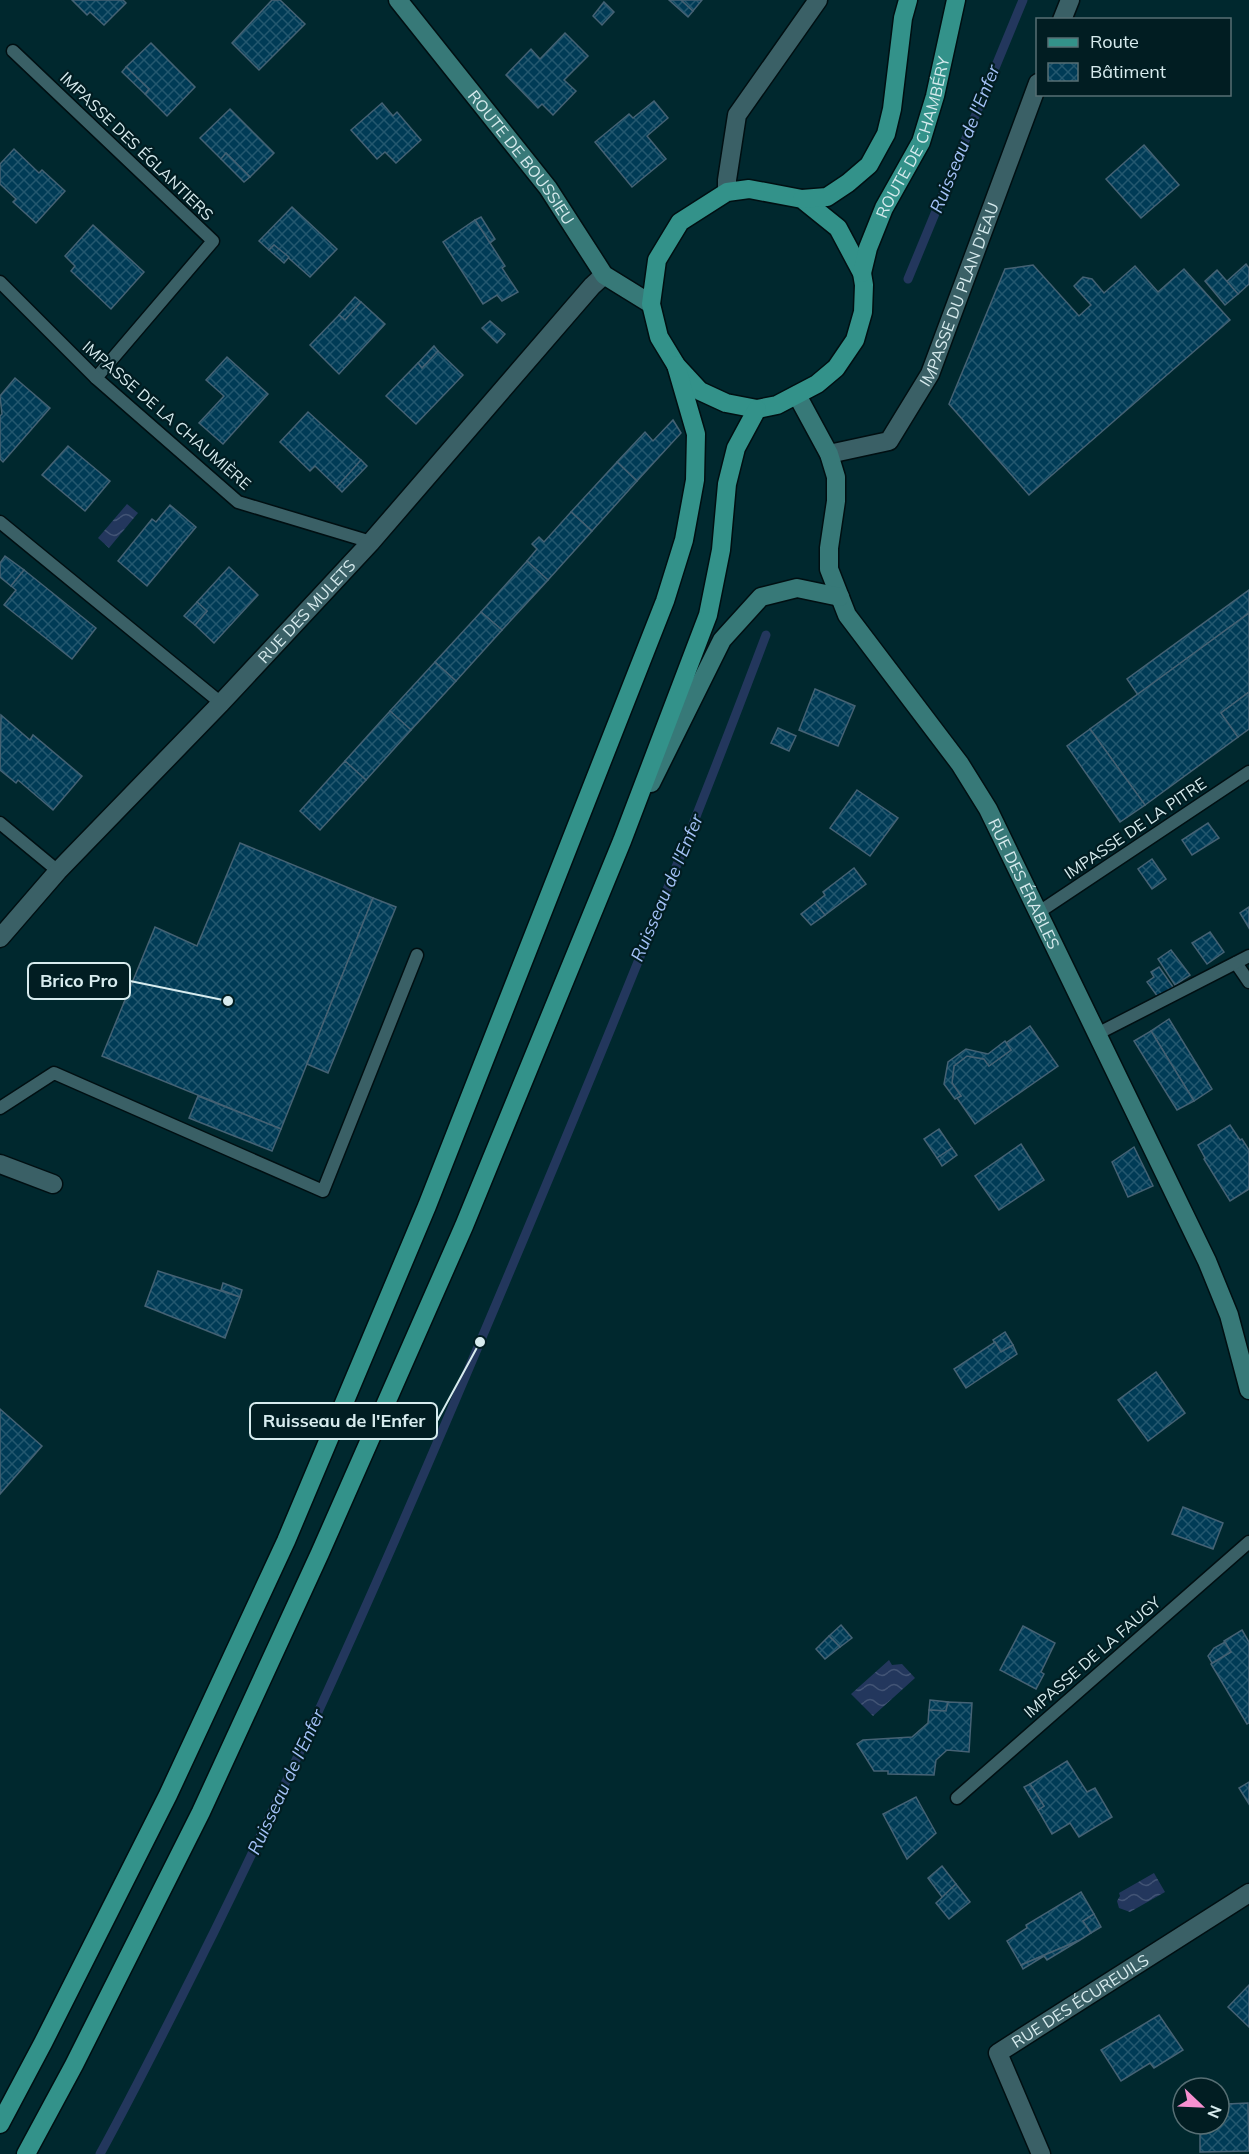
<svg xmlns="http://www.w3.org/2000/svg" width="1249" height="2154" font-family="Mulish,sans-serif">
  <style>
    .water { fill: url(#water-waves) }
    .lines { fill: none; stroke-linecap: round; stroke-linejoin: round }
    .stream { stroke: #23375d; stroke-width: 9 }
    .building { fill: url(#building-cross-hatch); stroke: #456274; stroke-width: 1.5 }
    .lane-casing { stroke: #000f12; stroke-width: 15 }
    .street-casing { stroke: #000f12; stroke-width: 21 }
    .secondary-casing { stroke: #000f12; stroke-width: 21 }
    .primary-casing { stroke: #000f12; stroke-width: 21 }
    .lane { stroke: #3a6066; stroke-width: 12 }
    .street { stroke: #3a6066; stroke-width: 18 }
    .secondary { stroke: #377978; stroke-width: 18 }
    .primary { stroke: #33928a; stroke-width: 18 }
    .labels { text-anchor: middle; stroke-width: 4.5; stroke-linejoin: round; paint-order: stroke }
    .street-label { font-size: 16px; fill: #d7ebee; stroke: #011d22 }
    .water-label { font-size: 18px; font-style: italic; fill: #a4c2f7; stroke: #011d22 }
    .leader { fill: none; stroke: #d7ebee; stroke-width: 2 }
    .callout-dot { fill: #d7ebee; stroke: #011d22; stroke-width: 2 }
    .callout { fill: #011d22; stroke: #d7ebee; stroke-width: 2 }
    .callout-label { font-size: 18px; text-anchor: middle; font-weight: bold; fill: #d7ebee }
  </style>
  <defs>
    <pattern id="water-waves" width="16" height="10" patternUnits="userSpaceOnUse" patternTransform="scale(1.5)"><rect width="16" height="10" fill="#23375d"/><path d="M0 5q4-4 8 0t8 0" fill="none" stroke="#425475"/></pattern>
    <pattern id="building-cross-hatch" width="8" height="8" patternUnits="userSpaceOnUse" patternTransform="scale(1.5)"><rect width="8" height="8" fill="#003b56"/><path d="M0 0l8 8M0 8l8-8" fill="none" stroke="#24586f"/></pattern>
  </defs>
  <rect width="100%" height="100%" fill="#00282e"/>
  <g class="water">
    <polygon points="127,504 138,513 109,548 98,538"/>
    <polygon points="889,1660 892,1665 902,1664 915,1678 873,1716 851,1694"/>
    <polygon points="1154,1873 1165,1892 1130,1912 1119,1908 1117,1901 1120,1896 1119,1893"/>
  </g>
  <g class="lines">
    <g class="stream">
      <polyline points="908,279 1023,0"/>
      <path d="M100,2154C140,2081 177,2006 214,1932C299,1759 377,1584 452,1408C561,1152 668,895 766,635"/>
    </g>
  </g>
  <g class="building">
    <polygon points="72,0 123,0 126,3 104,25 90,12 87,15"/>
    <polygon points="272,0 280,0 305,24 259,70 232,43"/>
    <polygon points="669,0 681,0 693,11 688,17"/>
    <polygon points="681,0 702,0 693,11"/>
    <polygon points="604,2 614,12 602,25 593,16"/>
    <polygon points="565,33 588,56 564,80 576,91 553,115 542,104 538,108 506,75 531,49 540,59"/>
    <polygon points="151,43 195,87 167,116 145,94 149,89 126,67"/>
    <polygon points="126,67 149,89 145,94 122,72"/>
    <polygon points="654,101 668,118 647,136 666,159 632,187 595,142 629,114 633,118"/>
    <polygon points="382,103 393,116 397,112 421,140 396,163 385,152 377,159 351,130"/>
    <polygon points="230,109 274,153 250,177 226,153 221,159 200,138"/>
    <polygon points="1144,145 1179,185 1141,218 1106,179"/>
    <polygon points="14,149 39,173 42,170 65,191 36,223 13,202 16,199 0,184 0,164"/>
    <polygon points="226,153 250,177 244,182 221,159"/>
    <polygon points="292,207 337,249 310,277 274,245 269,250 259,241"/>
    <polygon points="481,217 495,239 490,243 475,220"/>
    <polygon points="475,220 505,266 502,268 518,292 502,301 497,295 483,304 443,242"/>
    <polygon points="93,225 144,272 111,309 71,271 75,266 65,256"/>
    <polygon points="274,245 289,257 284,263 269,250"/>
    <polygon points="1246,264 1249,268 1249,284 1238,294 1226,282"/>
    <polygon points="1033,265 1079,316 1091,305 1074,286 1083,277 1092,279 1104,293 1135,266 1158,292 1184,269 1230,320 1029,495 949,404 1005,269"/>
    <polygon points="1217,270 1238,294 1225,305 1205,281"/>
    <polygon points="355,297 361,302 345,320 339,315"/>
    <polygon points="361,302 385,324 339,374 310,345 339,315 345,320"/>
    <polygon points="490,321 505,334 497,343 482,328"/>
    <polygon points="434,346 438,351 422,368 418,363"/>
    <polygon points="438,351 463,375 416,424 386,396 418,363 422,368"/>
    <polygon points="227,357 268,394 223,444 199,423 224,396 206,380"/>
    <polygon points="15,378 50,408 3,462 0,459 0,416 2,414 0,396"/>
    <polygon points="308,412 361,460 337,487 315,466 310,471 280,442"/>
    <polygon points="673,420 681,433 637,481 617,462 645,432 653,441"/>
    <polygon points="68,446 110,481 85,511 42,475"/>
    <polygon points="361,460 367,466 342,492 337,487"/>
    <polygon points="617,462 637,481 592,531 571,512"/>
    <polygon points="170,505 196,527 147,586 118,561 152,519 156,522"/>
    <polygon points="571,512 592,531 548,580 527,561 537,549 532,544 539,537 544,542"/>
    <polygon points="5,556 24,570 11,586 0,577 0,563"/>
    <polygon points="527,561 548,580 502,630 481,612"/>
    <polygon points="229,567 258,595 214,643 195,625 207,611 197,602"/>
    <polygon points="24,570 96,628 72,659 4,605 16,590 11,586"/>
    <polygon points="1249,590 1249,613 1138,695 1127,679"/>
    <polygon points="197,602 207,611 195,625 184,616"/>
    <polygon points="481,612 502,630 456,681 435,662"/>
    <polygon points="1249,613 1249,692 1221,713 1238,737 1145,805 1090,729"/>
    <polygon points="435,662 456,681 411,730 390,711"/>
    <polygon points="815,689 855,706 838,746 799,730"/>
    <polygon points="1249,692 1249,729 1238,737 1221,713"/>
    <polygon points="390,711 411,730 366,780 345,761"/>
    <polygon points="1,715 30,740 33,735 82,776 53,810 18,780 16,783 0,770"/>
    <polygon points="778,728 796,736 789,751 771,743"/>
    <polygon points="1090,729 1145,805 1120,822 1067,746"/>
    <polygon points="345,761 366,780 320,830 300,811"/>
    <polygon points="857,790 898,818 870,856 830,828"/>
    <polygon points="1208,823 1219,838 1192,855 1182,840"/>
    <polygon points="240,843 373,898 281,1129 102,1056 155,927 197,946"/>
    <polygon points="1152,859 1166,879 1152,889 1138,869"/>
    <polygon points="854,868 866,884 825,915 815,903 825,895 823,892"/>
    <polygon points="373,898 396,907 328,1073 307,1064"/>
    <polygon points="815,903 825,915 811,925 801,914"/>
    <polygon points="1249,907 1249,928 1240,913"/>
    <polygon points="1210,932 1224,952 1207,964 1192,943"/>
    <polygon points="1171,950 1190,975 1175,985 1158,959"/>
    <polygon points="1159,967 1173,987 1158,997 1147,982 1154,977 1151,972"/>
    <polygon points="1169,1019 1212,1089 1194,1101 1151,1031"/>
    <polygon points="1030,1026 1058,1066 975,1124 957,1098 961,1096 952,1083 954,1066 967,1056 984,1059 989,1066 1011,1050 1006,1043"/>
    <polygon points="1151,1031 1194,1101 1177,1110 1134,1041"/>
    <polygon points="1005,1041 1011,1050 989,1066 984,1059 967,1056 954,1066 952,1083 961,1096 955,1099 944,1084 948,1062 966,1049 988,1054"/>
    <polygon points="198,1096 281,1129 272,1151 189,1118"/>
    <polygon points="1230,1125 1240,1140 1242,1139 1249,1150 1249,1189 1230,1201 1204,1159 1205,1158 1198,1145"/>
    <polygon points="939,1129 952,1148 937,1158 924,1139"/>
    <polygon points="1021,1144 1044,1180 999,1210 975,1176"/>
    <polygon points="1134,1147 1153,1186 1128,1197 1112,1162"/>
    <polygon points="952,1148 957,1155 942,1166 937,1158"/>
    <polygon points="158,1271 240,1297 225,1338 145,1306"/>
    <polygon points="223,1283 242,1290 240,1297 221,1290"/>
    <polygon points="1005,1332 1013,1345 1001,1352 993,1340"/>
    <polygon points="995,1342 1001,1352 1013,1345 1017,1354 966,1388 954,1369"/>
    <polygon points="1156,1372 1185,1413 1148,1441 1118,1400"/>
    <polygon points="0,1409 42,1446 0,1494"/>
    <polygon points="1183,1507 1223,1523 1213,1549 1172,1534"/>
    <polygon points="841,1625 852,1638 840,1647 829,1636"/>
    <polygon points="1023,1626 1055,1643 1041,1672 1044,1674 1036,1689 1000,1670"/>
    <polygon points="1242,1630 1249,1642 1249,1723 1247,1724 1211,1664 1231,1652 1224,1641"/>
    <polygon points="829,1636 840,1647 825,1659 816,1649"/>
    <polygon points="1225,1642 1231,1652 1212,1663 1208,1656 1214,1648"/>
    <polygon points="930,1700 948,1702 946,1711 929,1710"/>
    <polygon points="948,1702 972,1703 969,1752 947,1750 936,1760 934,1775 888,1774 888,1771 874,1771 857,1744 863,1740 912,1737 928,1723 929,1710 946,1711"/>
    <polygon points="1067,1761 1087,1792 1095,1788 1112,1817 1079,1837 1070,1823 1052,1834 1038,1810 1044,1806 1030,1784"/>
    <polygon points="1249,1782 1249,1804 1239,1788"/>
    <polygon points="1030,1784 1044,1806 1038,1810 1024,1787"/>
    <polygon points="916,1797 936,1833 907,1859 883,1814"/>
    <polygon points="942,1866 956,1884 942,1897 928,1878"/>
    <polygon points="956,1884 970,1902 949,1919 936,1903"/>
    <polygon points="1081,1892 1094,1914 1083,1921 1091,1933 1080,1940 1021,1965 1007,1941 1027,1928 1026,1925"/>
    <polygon points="1094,1914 1101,1927 1091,1933 1083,1921"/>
    <polygon points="1080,1940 1047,1960 1044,1956 1023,1969 1021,1965"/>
    <polygon points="1249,1985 1249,2027 1228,2007"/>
    <polygon points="1159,2015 1183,2050 1154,2068 1150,2063 1121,2081 1101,2050"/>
    <polygon points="1248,2103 1249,2151 1200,2152 1200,2132 1209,2132 1209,2124 1219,2124 1219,2111 1226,2111 1227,2104"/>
    <rect x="1200" y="2124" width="9" height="8"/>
  </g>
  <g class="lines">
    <defs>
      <g id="lane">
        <polyline points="13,51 213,241 96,378"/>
        <polyline points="0,282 96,378 238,502 371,542"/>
        <polyline points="0,522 221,703"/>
        <polyline points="0,823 58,871"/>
        <polyline points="1039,912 1249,772"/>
        <polyline points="1236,963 1249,982"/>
        <polyline points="1097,1034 1249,956"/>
        <polyline points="0,1108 54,1073 323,1191 417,955"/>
        <polyline points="957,1798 1249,1542"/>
      </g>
      <g id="street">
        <polyline points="1062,20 1070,0"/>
        <polyline points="727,192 727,180 737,115 818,0"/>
        <path id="s1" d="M829,454L889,441L930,374L1038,83"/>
        <path id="s2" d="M0,938L58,871L221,703L371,542L592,286L604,275"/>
        <polyline points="0,1164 53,1184"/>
        <path id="s3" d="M1041,2154L998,2053L1249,1893"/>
      </g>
      <g id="secondary">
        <path id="s4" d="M398,0L548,188L604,275L651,304"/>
        <path id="s5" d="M797,395L829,454L836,477V501L829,548V569L847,615L960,764L988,809L1207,1261L1229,1315L1249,1390"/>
        <polyline points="651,783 722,640 761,597 797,588 840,597"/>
      </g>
      <g id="primary">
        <polygon points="749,189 802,199 838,228 862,273 864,285 863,312 855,340 836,368 817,384 777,405 757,409 726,403 700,391 676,365 659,337 651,304 657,260 680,222 727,192"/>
        <polyline points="802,199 827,197 848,183 869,165 886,134 892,109 903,18 908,0"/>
        <path id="s6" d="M862,273L868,248L884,208L921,142L935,96L956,0"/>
        <polyline points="0,2124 43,2043 168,1795 286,1541 427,1206 665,601 684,540 695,480 696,434 676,365"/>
        <polyline points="26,2154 74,2065 201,1812 320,1553 464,1226 622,841 708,615 721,550 727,484 736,448 757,409"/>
      </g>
    </defs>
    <use href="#lane" class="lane-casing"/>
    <use href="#street" class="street-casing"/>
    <use href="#secondary" class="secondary-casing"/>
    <use href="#primary" class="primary-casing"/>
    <use href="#lane" class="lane"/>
    <use href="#street" class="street"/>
    <use href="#secondary" class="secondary"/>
    <use href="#primary" class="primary"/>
  </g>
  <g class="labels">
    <g class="street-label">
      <text dy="6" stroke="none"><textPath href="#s6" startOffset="146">ROUTE DE CHAMBÉRY</textPath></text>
      <text transform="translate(137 146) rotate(44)" y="6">IMPASSE DES ÉGLANTIERS</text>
      <text dy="6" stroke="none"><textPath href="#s4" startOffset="200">ROUTE DE BOUSSIEU</textPath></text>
      <text dy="6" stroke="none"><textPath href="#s1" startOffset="225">IMPASSE DU PLAN D'EAU</textPath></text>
      <text transform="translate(167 415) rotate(41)" y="6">IMPASSE DE LA CHAUMIÈRE</text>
      <text dy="6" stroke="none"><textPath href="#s2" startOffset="448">RUE DES MULETS</textPath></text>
      <text transform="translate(1135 828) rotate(-34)" y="6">IMPASSE DE LA PITRE</text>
      <text dy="6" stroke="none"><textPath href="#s5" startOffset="556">RUE DES ÉRABLES</textPath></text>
      <text transform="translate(1092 1657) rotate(-41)" y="6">IMPASSE DE LA FAUGY</text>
      <text dy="6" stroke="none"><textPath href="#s3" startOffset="207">RUE DES ÉCUREUILS</textPath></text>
    </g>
    <g class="water-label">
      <text transform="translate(965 139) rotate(-68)" y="6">Ruisseau de l'Enfer</text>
      <text transform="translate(667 888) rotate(-67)" y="6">Ruisseau de l'Enfer</text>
      <text transform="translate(286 1782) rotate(-65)" y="6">Ruisseau de l'Enfer</text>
    </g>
  </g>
  <path class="leader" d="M228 1001L130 981M480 1342L437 1421"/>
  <g class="callout-dot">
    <circle cx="228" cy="1001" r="6"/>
    <circle cx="480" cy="1342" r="6"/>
  </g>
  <g class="callout">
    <rect x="28" y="963" width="102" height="36" rx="6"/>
    <rect x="250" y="1403" width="187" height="36" rx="6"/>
  </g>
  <g class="callout-label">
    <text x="79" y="987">Brico Pro</text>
    <text x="344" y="1427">Ruisseau de l'Enfer</text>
  </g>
  <rect x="1036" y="18" width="195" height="78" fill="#011d22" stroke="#576f74" stroke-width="1.5"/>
  <rect x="1048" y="38" width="30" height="9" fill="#33928a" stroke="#576f74" stroke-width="1.5"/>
  <text x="1090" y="48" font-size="18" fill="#d7ebee">Route</text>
  <rect x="1048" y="63" width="30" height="18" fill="url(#building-cross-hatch)" stroke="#576f74" stroke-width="1.5"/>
  <text x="1090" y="78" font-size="18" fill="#d7ebee">Bâtiment</text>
  <g transform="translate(1201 2106) rotate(113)"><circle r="28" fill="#011d22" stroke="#576f74" stroke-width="1.5"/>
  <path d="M0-4.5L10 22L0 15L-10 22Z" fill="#f690d0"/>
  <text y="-9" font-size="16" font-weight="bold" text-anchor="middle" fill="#d7ebee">N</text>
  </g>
</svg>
